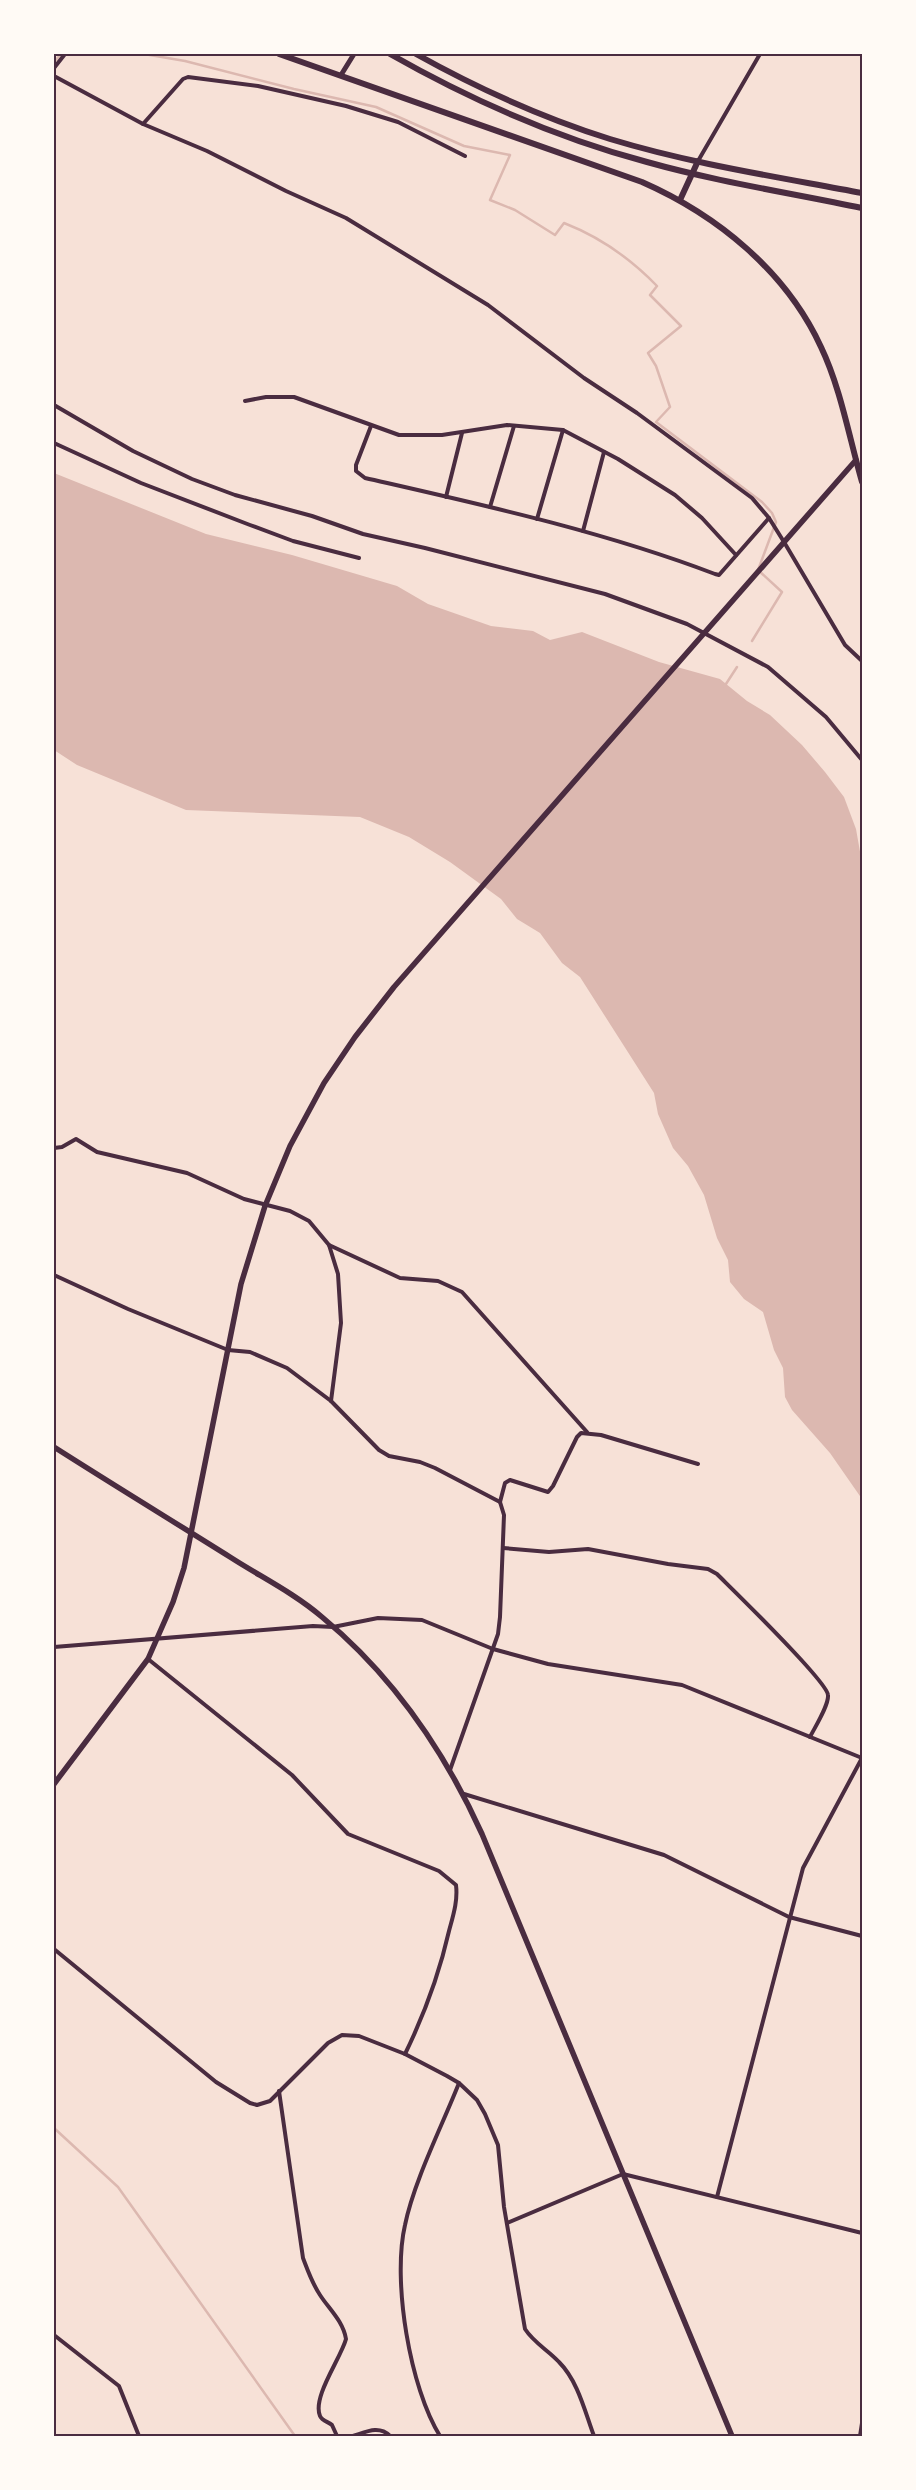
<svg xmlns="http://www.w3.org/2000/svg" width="916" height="2490" font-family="'Work Sans',sans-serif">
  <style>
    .water { fill: #dcb8b0 }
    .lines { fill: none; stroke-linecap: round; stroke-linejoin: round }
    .stream { stroke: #dcb8b0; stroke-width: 2.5 }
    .minor { stroke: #4a2c40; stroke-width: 4 }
    .tertiary { stroke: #4a2c40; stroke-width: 5 }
    .secondary { stroke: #4a2c40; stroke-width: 5.5 }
    .primary { stroke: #4a2c40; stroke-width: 6 }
    .neatline { fill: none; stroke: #4a2c40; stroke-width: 2 }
  </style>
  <rect width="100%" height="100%" fill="#f7e1d7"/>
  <polygon class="water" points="54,473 206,534 292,555 397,586 428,604 491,626 533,631 550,640 582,632 659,662 720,679 747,701 770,715 802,745 825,772 844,797 856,829 862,863 862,1499 830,1453 792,1410 785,1397 783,1368 774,1350 763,1312 744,1299 730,1282 728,1260 717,1238 704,1195 688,1166 673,1148 658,1114 654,1093 580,977 562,963 540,933 517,919 501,899 450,862 409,837 360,817 186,810 77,765 54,750"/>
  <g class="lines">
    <g class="stream">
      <path d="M144,54L185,61L294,89L376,107L464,146L510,155L490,200L515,210L555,235L564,223C600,237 630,258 657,286L650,295L681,326L648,353L656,366L670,407L656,422L762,502L772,513L776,522L758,570L782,592L752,641"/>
      <polyline points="54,62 61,54"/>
      <polyline points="724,687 737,667"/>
      <polyline points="54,2128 118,2187 295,2436"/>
    </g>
    <g class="minor">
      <polyline points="54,68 65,54"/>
      <polyline points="54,76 143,124 207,151 286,191 346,218 488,305 584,378 637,413 752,498 769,518 784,542 845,645 862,661"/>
      <polyline points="143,124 183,79 188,77 258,86 346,106 398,122 465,156"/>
      <polyline points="698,161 760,54"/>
      <polyline points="245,401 266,397 294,397 399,435 442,435 507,425 563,430 618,459 675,495 702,518 736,555"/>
      <polyline points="54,405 133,451 192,479 235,495 312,516 363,534 425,548 605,594 687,624 768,667 826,717 862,760"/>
      <path d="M371,426L356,465V471L365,478C483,505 602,531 715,574L719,575L769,518"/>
      <polyline points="54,443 141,483 250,525 293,541 359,558"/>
      <polyline points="446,497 462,433"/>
      <polyline points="490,507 514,426"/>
      <polyline points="537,519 563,430"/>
      <polyline points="583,531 604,452"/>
      <polyline points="54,1148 62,1147 76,1139 97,1152 187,1173 244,1199 290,1211 309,1221 329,1245 338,1274 341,1323 331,1401"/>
      <polyline points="329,1245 400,1278 438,1281 462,1292 587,1432"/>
      <polyline points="54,1275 128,1309 228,1350 250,1352 287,1368 331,1401 379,1450 389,1456 420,1462 435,1468 500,1502 504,1515 500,1617 498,1634 450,1770"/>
      <polyline points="500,1502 505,1483 510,1480 548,1492 553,1486 577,1437 581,1433 601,1435 698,1464"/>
      <path d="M503,1548L549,1552L588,1549L668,1564L708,1569L717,1574C733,1590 827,1681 828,1695C829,1705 815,1727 810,1737"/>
      <polyline points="54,1647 313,1626 333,1627 378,1618 422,1620 493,1649 548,1664 682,1685 862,1758"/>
      <path d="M148,1659L292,1775L348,1834L439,1871L456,1885C458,1901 453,1916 449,1931C439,1975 425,2013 405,2054"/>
      <polyline points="464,1794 664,1855 789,1917 862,1936"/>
      <path d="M54,1949L216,2082L250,2103L257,2105L270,2101L328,2043L342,2035L359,2036L405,2054L447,2076L459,2083L477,2100L485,2114L498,2145L504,2207L525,2329C534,2343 548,2350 559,2362C578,2381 585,2412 594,2436"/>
      <path d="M279,2091L303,2258C308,2271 312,2283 320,2295C329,2309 343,2321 346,2339C341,2358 312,2397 320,2416C322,2421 329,2422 332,2425L337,2436"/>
      <polyline points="717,2197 803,1868 862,1758"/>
      <polyline points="507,2223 623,2174 862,2233"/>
      <polyline points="54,2335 119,2386 139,2436"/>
      <path d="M353,2436C366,2432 379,2425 390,2436"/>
      <path d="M440,2436C410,2388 392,2281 405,2225C414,2181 442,2126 459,2083"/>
      <polyline points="860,2436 862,2423"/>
    </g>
    <polyline class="tertiary" points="341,75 354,54"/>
    <g class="secondary">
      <path d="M54,1447C112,1484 171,1520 230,1557C261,1577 294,1593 322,1617C392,1675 444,1750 482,1834L732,2436"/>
      <polyline points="54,1784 148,1659 173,1602 184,1568 241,1284 265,1206 290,1146 324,1083 355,1037 394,987 856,460"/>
    </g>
    <g class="primary">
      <path d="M279,54L642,182C717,215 786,271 821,347C841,389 849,437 862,482"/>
      <path d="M390,54C471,100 557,138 647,162C718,182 791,193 862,208"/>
      <path d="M416,54C477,88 543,118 610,139C692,164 778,177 862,193"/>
      <polyline points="680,200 698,161"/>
    </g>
  </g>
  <rect width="916" height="2490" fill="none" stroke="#fffaf5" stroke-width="110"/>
  <rect x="55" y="55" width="806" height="2380" class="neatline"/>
</svg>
